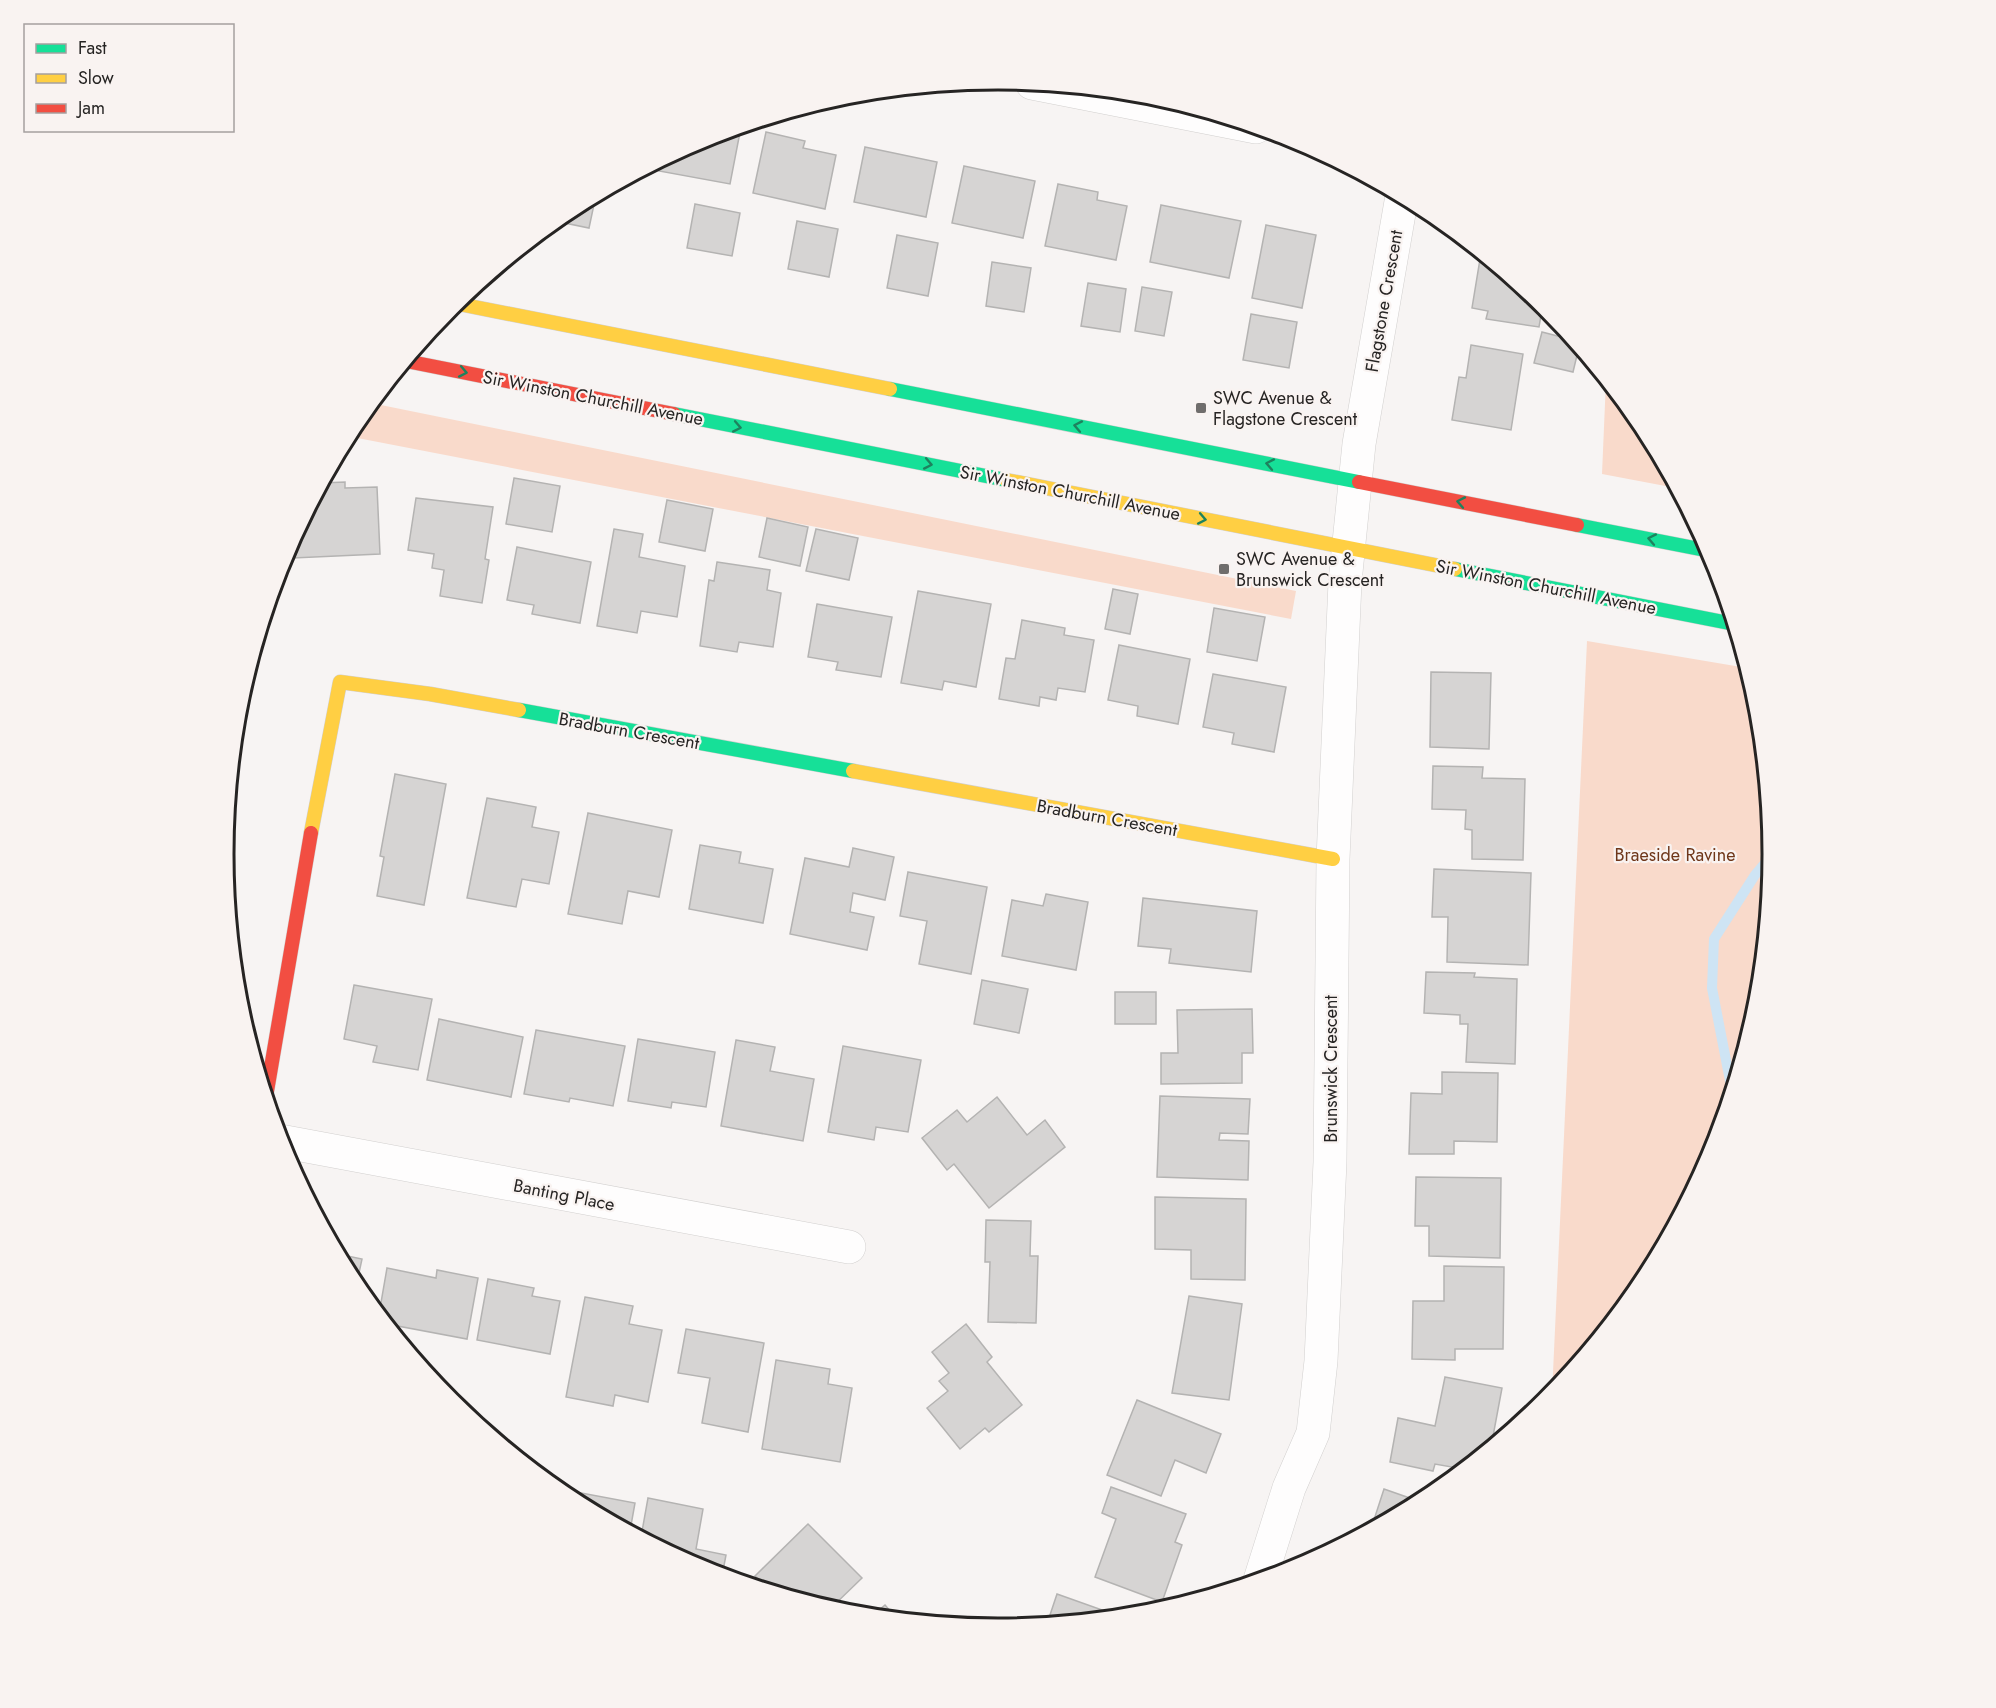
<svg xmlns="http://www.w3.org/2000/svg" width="1996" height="1708" font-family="Jost,sans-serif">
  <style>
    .green { fill: #f9dacb }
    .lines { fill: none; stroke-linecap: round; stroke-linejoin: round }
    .stream { stroke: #cee4f4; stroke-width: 10 }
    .building { fill: #d6d4d3; stroke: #b4b3b2; stroke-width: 1.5 }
    .street-casing { stroke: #d2d0cf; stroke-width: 34 }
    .fast-casing { stroke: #d2d0cf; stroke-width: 15 }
    .slow-casing { stroke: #d2d0cf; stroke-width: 15 }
    .jam-casing { stroke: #d2d0cf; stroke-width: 15 }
    .street { stroke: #fefdfd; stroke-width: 33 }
    .fast { stroke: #16e098; stroke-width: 14 }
    .slow { stroke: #ffcf43; stroke-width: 14 }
    .jam { stroke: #f24e42; stroke-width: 14 }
    .oneway { stroke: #1e825e }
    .poi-dot { fill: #6f6d6c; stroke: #f9f3f1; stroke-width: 2 }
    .labels { text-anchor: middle; stroke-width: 4.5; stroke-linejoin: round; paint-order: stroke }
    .street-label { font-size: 18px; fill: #262423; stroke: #f9f3f1 }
    .poi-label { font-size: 18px; fill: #262423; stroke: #f9f3f1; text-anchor: start }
    .park-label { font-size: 18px; fill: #6f371a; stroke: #f9f3f1 }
    .rim { fill: none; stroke: #262423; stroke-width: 3 }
  </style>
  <rect width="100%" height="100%" fill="#f7f4f3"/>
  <g class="green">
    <polygon points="1606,380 1642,424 1676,488 1602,474"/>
    <polygon points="371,403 1296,591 1291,619 347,436"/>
    <polygon points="1587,641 1747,668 1758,703 1772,854 1758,1005 1713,1151 1642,1285 1552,1394"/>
  </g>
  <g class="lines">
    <polyline class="stream" points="1732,1091 1712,988 1714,939 1755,875 1772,855"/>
  </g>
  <g class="building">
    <polygon points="741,127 730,184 659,171 661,160 702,138"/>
    <polygon points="766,132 805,141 803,148 836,155 825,209 753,193"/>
    <polygon points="865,147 937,162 926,217 854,202"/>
    <polygon points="964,166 1035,181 1023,238 952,223"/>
    <polygon points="1058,184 1098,192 1097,200 1127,206 1116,260 1045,246"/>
    <polygon points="596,195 589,228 555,221 568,210"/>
    <polygon points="695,204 740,213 732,256 687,248"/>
    <polygon points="1161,205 1241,221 1229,278 1150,262"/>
    <polygon points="797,221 838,229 829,277 788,269"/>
    <polygon points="1266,225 1316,235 1302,308 1252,298"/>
    <polygon points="897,235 938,243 928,296 887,288"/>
    <polygon points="1481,253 1543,304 1539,327 1486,319 1488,311 1472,308"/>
    <polygon points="992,262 1031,268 1024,312 986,306"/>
    <polygon points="1088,283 1126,289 1120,332 1081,326"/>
    <polygon points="1142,287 1172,292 1164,336 1135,331"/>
    <polygon points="1251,314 1297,322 1289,368 1243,360"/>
    <polygon points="1542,332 1573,340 1579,347 1573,372 1534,363"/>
    <polygon points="1471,345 1523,354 1511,430 1452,420 1459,377 1466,378"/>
    <polygon points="514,478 560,486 552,532 506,524"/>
    <polygon points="345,482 345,488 377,487 380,554 293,558 292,540 322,483"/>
    <polygon points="416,498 493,507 485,559 489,560 482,603 440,596 444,570 432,568 434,554 408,550"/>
    <polygon points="667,500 713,509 705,551 659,542"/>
    <polygon points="767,518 808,527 800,566 759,557"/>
    <polygon points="614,529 643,534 639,557 685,566 677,617 641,611 637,633 597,626"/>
    <polygon points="816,529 858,538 849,580 806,571"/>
    <polygon points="517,547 591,562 580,623 532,614 534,605 507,600"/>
    <polygon points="717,562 770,570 767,590 781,593 773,647 739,642 737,652 700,646 709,580 714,581"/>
    <polygon points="1113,589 1138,594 1130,634 1105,629"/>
    <polygon points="918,591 991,604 976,687 944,681 942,690 901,683"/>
    <polygon points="817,604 892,617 881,677 836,670 838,662 808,657"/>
    <polygon points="1214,608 1265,617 1257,661 1207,652"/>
    <polygon points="1022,620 1065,628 1064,635 1094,640 1085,692 1058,688 1056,700 1040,697 1039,706 999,699 1006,658 1015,659"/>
    <polygon points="1119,645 1190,659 1178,724 1137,716 1138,706 1108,700"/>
    <polygon points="1431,672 1491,673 1489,749 1430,747"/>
    <polygon points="1213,674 1286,687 1274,752 1232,744 1234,733 1203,727"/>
    <polygon points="1433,766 1483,767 1482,778 1525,779 1523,860 1472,859 1472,830 1465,829 1466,810 1432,809"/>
    <polygon points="395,774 446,784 424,905 377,896 384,857 380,856"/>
    <polygon points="487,798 536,807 532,827 559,832 549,884 522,879 516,907 467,898"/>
    <polygon points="588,813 672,830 659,897 628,891 622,924 568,914"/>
    <polygon points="700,845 741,852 739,863 773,869 763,923 689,909"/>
    <polygon points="853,848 894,857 885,900 853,893 850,912 874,917 867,950 790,934 805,858 849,867"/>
    <polygon points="1434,869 1531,873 1528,965 1447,962 1448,917 1432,917"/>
    <polygon points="908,872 987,887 971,974 919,964 927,921 900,916"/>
    <polygon points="1046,894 1088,902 1076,970 1002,956 1012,900 1043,906"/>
    <polygon points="1143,898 1257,911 1251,972 1169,963 1171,949 1138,946"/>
    <polygon points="1426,972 1475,973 1474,977 1517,979 1515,1064 1466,1062 1468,1024 1460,1024 1460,1015 1424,1013"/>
    <polygon points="982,980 1028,989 1019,1033 974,1024"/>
    <polygon points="354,985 432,999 418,1070 373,1062 377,1046 344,1039"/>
    <rect x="1115" y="992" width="41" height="32"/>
    <polygon points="1252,1009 1253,1053 1242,1053 1242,1083 1161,1084 1161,1053 1178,1053 1177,1010"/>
    <polygon points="439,1019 523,1037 511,1097 427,1080"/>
    <polygon points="536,1030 625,1046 613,1106 570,1098 569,1102 524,1094"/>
    <polygon points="638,1039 715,1052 706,1107 672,1102 671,1108 628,1101"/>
    <polygon points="736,1040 775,1047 770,1071 814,1079 803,1141 721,1126"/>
    <polygon points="843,1046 921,1060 908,1132 876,1127 874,1140 828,1132"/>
    <polygon points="1442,1072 1498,1073 1497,1142 1454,1141 1454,1154 1409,1154 1411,1093 1442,1094"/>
    <polygon points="1160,1096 1250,1099 1248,1134 1220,1133 1219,1140 1249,1141 1248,1180 1157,1177"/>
    <polygon points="997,1097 1027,1135 1045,1120 1065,1147 989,1208 954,1164 947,1170 922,1138 957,1110 967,1122"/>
    <polygon points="1416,1177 1501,1178 1500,1258 1429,1256 1429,1226 1415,1226"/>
    <polygon points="1155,1197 1246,1199 1245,1280 1191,1279 1191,1250 1155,1249"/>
    <polygon points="986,1220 1031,1221 1030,1256 1038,1256 1036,1323 988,1322 990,1262 985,1262"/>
    <polygon points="338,1254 362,1259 356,1287 354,1284"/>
    <polygon points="1444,1266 1504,1267 1503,1349 1455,1349 1455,1360 1412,1359 1413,1301 1444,1301"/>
    <polygon points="387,1268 436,1278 437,1270 478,1278 467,1339 387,1324 379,1314"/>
    <polygon points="488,1279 534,1288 532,1296 560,1301 550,1354 477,1340"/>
    <polygon points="1189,1296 1242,1304 1229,1400 1172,1393"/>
    <polygon points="585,1297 633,1306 629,1324 662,1330 648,1402 615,1395 613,1406 566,1397"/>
    <polygon points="966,1324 992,1357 987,1362 1022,1405 989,1432 985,1428 960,1449 927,1408 948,1391 939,1381 949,1373 932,1352"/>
    <polygon points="686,1329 764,1343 748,1432 702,1423 710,1378 678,1373"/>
    <polygon points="776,1360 830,1369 828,1384 852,1388 840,1462 762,1449"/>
    <polygon points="1445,1377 1502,1388 1491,1447 1463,1469 1435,1464 1433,1471 1390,1462 1398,1418 1435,1426"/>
    <polygon points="1137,1400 1221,1434 1206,1473 1175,1460 1161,1496 1107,1475"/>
    <polygon points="1111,1487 1186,1514 1175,1542 1182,1545 1162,1602 1095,1577 1116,1519 1102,1513"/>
    <polygon points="560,1489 635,1503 630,1531 567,1498"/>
    <polygon points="1384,1489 1421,1502 1371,1529"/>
    <polygon points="648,1498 703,1509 696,1549 726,1555 722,1576 701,1569 641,1537"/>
    <polygon points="808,1524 862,1578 830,1609 769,1590 755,1576"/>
    <polygon points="1057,1594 1119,1616 1119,1617 1047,1624"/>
    <polygon points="885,1605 897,1619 872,1616"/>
  </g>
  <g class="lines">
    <defs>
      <g id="street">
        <polyline points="1032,83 1256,127"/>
        <polyline points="280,1141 849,1247"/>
        <polyline points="1260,1580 1289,1488 1313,1433 1321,1361 1330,1162 1333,859 1345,582 1359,444 1402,196"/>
      </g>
      <g id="fast">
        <polyline points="890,389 1359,482"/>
        <polyline points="674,414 1006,480"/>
        <polyline points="1577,525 1710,551"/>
        <polyline points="1455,569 1734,624"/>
        <polyline points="519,710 853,771"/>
      </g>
      <g id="slow">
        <polyline points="454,303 890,389"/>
        <polyline points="1006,480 1455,569"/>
        <polyline points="853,771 1333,859"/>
        <polyline points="311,833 340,682 430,694 519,710"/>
      </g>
      <g id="jam">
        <polyline points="406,361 674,414"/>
        <polyline points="1359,482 1577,525"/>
        <polyline points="266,1097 311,833"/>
      </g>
    </defs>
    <use href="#street" class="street-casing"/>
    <use href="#fast" class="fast-casing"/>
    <use href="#slow" class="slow-casing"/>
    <use href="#jam" class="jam-casing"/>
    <use href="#street" class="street"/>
    <use href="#fast" class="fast"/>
    <use href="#slow" class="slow"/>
    <use href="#jam" class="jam"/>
  </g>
  <defs><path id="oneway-chevron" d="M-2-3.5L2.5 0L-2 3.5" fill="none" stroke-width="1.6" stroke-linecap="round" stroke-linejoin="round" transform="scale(1.5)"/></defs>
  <g class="oneway">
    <use href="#oneway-chevron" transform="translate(463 372) rotate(11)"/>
    <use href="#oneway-chevron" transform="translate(1078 426) rotate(-169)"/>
    <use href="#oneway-chevron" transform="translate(737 427) rotate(11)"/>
    <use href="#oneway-chevron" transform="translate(928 464) rotate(11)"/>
    <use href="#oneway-chevron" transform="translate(1270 464) rotate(-169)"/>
    <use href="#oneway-chevron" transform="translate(1461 502) rotate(-169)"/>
    <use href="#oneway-chevron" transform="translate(1202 519) rotate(11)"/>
    <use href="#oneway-chevron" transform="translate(1652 539) rotate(-169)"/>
  </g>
  <g class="poi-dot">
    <rect x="1195" y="402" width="12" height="12" rx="3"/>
    <rect x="1218" y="563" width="12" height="12" rx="3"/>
  </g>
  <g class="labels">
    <g class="street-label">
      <text transform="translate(1384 301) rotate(-80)" y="6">Flagstone Crescent</text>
      <text transform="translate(593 398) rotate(11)" y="6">Sir Winston Churchill Avenue</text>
      <text transform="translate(1070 493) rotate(11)" y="6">Sir Winston Churchill Avenue</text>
      <text transform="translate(1546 587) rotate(11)" y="6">Sir Winston Churchill Avenue</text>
      <text transform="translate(629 731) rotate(10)" y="6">Bradburn Crescent</text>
      <text transform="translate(1107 818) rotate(10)" y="6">Bradburn Crescent</text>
      <text transform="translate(1331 1069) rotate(-90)" y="6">Brunswick Crescent</text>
      <text transform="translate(564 1195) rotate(11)" y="6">Banting Place</text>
    </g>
    <g class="poi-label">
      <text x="1213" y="404">SWC Avenue &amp;<tspan x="1213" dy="21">Flagstone Crescent</tspan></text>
      <text x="1236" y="565">SWC Avenue &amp;<tspan x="1236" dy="21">Brunswick Crescent</tspan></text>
    </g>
    <g class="park-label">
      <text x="1675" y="861">Braeside Ravine</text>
    </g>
  </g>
  <path d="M0 0H1996V1708H0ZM234 854a764 764 0 1 1 1528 0a764 764 0 1 1-1528 0Z" fill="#f9f3f1" fill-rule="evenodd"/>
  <path class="rim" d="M234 854a764 764 0 1 1 1528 0a764 764 0 1 1-1528 0Z"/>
  <rect x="24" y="24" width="210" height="108" fill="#f9f3f1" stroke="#a5a09f" stroke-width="1.5"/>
  <rect x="36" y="44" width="30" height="9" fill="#16e098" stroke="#a5a09f" stroke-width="1.5"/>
  <text x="78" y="54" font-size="18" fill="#262423">Fast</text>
  <rect x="36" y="74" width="30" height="9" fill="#ffcf43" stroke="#a5a09f" stroke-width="1.5"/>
  <text x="78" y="84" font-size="18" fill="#262423">Slow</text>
  <rect x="36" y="104" width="30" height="9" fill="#f24e42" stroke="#a5a09f" stroke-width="1.5"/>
  <text x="78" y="114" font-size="18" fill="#262423">Jam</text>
</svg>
